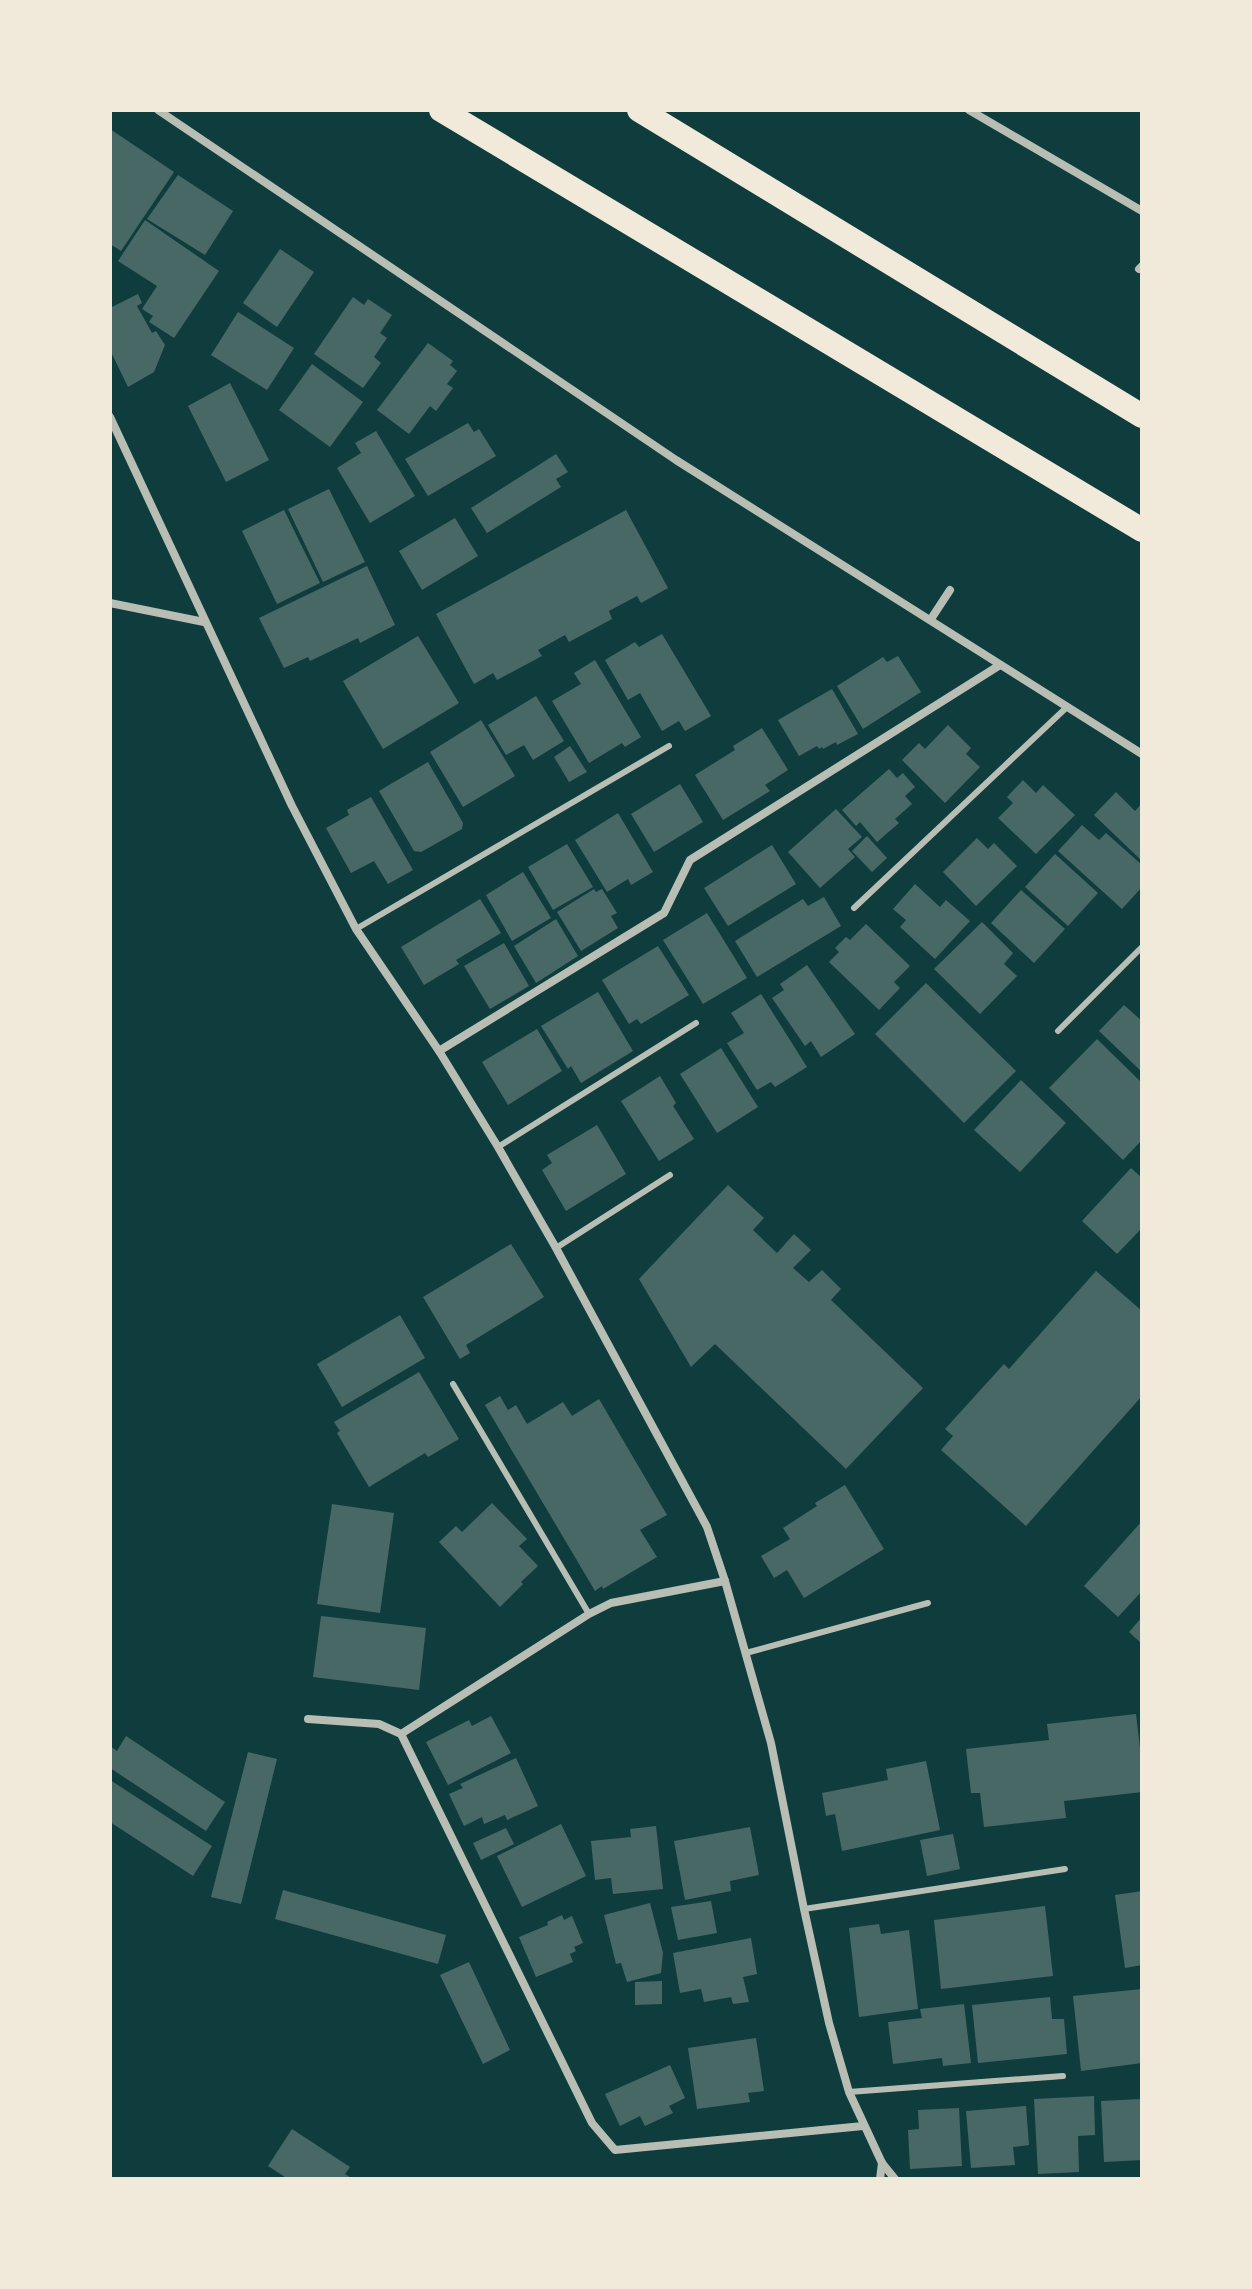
<svg xmlns="http://www.w3.org/2000/svg" width="1252" height="2289" font-family="'Roboto Condensed',sans-serif">
  <style>
    .building { fill: #486865 }
    .lines { fill: none; stroke-linecap: round; stroke-linejoin: round }
    .service { stroke: #b8beb3; stroke-width: 6 }
    .minor { stroke: #b8beb3; stroke-width: 8 }
    .motorway { stroke: #f1e9da; stroke-width: 24 }
  </style>
  <rect width="100%" height="100%" fill="#0f3d3e"/>
  <g class="building">
    <polygon points="110,129 174,172 121,251 110,244"/>
    <polygon points="178,175 233,211 205,255 147,219"/>
    <polygon points="145,220 219,271 174,338 149,322 153,316 142,309 157,286 118,261"/>
    <polygon points="280,249 314,272 277,327 243,303"/>
    <polygon points="138,294 142,303 137,306 152,333 156,331 165,345 154,372 128,387 110,350 110,308"/>
    <polygon points="353,297 364,305 368,299 392,315 380,333 387,338 374,357 381,363 363,388 314,354"/>
    <polygon points="238,312 294,348 267,390 211,355"/>
    <polygon points="428,343 453,361 450,365 457,371 447,384 453,388 436,411 430,406 409,434 377,410"/>
    <polygon points="312,364 363,402 330,447 279,410"/>
    <polygon points="230,383 269,460 226,482 188,406"/>
    <polygon points="468,423 474,432 479,429 496,456 428,496 405,459"/>
    <polygon points="376,431 415,496 370,523 337,468 361,453 355,443"/>
    <polygon points="556,454 568,472 556,479 561,487 487,533 471,508"/>
    <polygon points="329,489 365,562 323,582 288,509"/>
    <polygon points="284,510 320,583 277,604 242,531"/>
    <polygon points="626,510 668,588 641,603 637,596 609,611 612,619 569,642 565,635 538,650 542,656 497,680 493,673 474,684 436,614"/>
    <polygon points="455,518 478,556 422,590 399,551"/>
    <polygon points="367,566 395,625 360,643 358,638 310,661 308,657 284,668 259,618"/>
    <polygon points="662,634 711,716 685,731 679,721 662,731 640,693 628,700 605,660 635,642 639,647"/>
    <polygon points="418,636 459,703 383,749 343,681"/>
    <polygon points="898,656 921,692 863,729 837,686 883,657 887,662"/>
    <polygon points="595,660 641,737 625,747 622,743 589,763 552,701 581,684 574,673"/>
    <polygon points="832,689 858,734 837,745 836,742 823,749 822,747 819,749 817,746 799,756 778,720"/>
    <polygon points="536,696 564,741 533,760 524,745 506,755 488,725"/>
    <polygon points="481,720 515,776 463,807 430,752"/>
    <polygon points="948,725 971,748 966,754 980,767 945,803 902,760 919,743 925,749"/>
    <polygon points="762,728 788,770 765,785 770,791 723,820 695,775 735,750 733,746"/>
    <polygon points="570,746 587,772 569,782 554,757"/>
    <polygon points="428,762 463,823 462,829 421,852 414,851 379,791"/>
    <polygon points="889,769 897,778 903,773 915,787 905,796 912,804 895,819 899,823 877,842 860,822 856,826 842,810"/>
    <polygon points="1023,780 1036,793 1043,785 1075,815 1036,854 998,818 1013,803 1007,797"/>
    <polygon points="680,784 703,822 654,852 631,814"/>
    <polygon points="1116,792 1135,811 1142,803 1142,861 1094,815"/>
    <polygon points="371,797 413,870 388,884 374,861 351,873 326,828 349,815 347,810"/>
    <polygon points="836,809 862,837 848,849 855,857 820,888 788,852"/>
    <polygon points="618,813 653,872 631,885 628,879 607,892 575,840"/>
    <polygon points="1082,825 1099,840 1106,833 1142,865 1142,887 1122,909 1058,851"/>
    <polygon points="867,836 887,858 872,872 852,851"/>
    <polygon points="977,838 988,849 994,843 1017,866 976,906 943,872"/>
    <polygon points="567,844 593,887 553,910 528,867"/>
    <polygon points="772,845 796,884 728,926 704,888"/>
    <polygon points="1055,854 1098,893 1068,926 1025,887"/>
    <polygon points="523,872 551,918 512,941 486,895"/>
    <polygon points="915,884 940,907 946,900 970,921 935,959 900,927 906,920 893,909"/>
    <polygon points="594,889 596,892 602,889 617,913 611,916 618,928 581,951 557,912"/>
    <polygon points="1021,890 1065,929 1034,963 991,923"/>
    <polygon points="824,897 841,926 757,977 735,941 803,899 808,906"/>
    <polygon points="480,899 501,933 456,960 459,964 424,985 401,947"/>
    <polygon points="707,913 747,978 703,1004 663,940"/>
    <polygon points="556,919 578,956 536,983 514,946"/>
    <polygon points="982,922 1013,953 1004,964 1017,976 980,1014 934,969"/>
    <polygon points="866,924 910,966 894,982 900,988 879,1010 829,962 839,952 835,948 846,937 850,940"/>
    <polygon points="504,943 529,986 490,1009 464,966"/>
    <polygon points="658,946 689,995 641,1024 637,1019 629,1024 602,980"/>
    <polygon points="807,965 855,1034 821,1057 811,1041 805,1046 772,998 784,990 780,984"/>
    <polygon points="926,983 1016,1071 964,1123 875,1034"/>
    <polygon points="598,992 633,1051 581,1083 571,1066 568,1069 541,1026"/>
    <polygon points="761,994 807,1067 775,1087 771,1082 757,1090 727,1043 744,1033 731,1013"/>
    <polygon points="1124,1005 1142,1021 1142,1072 1099,1031"/>
    <polygon points="537,1029 562,1071 508,1105 482,1062"/>
    <polygon points="1097,1039 1142,1083 1142,1140 1123,1160 1049,1088"/>
    <polygon points="721,1048 758,1107 717,1133 680,1074"/>
    <polygon points="660,1076 676,1103 673,1106 694,1139 659,1161 621,1101"/>
    <polygon points="1021,1080 1066,1123 1020,1172 974,1130"/>
    <polygon points="597,1125 626,1174 566,1211 542,1170 552,1163 547,1155"/>
    <polygon points="1131,1168 1142,1178 1142,1228 1117,1254 1082,1221"/>
    <polygon points="728,1185 764,1218 753,1230 777,1253 794,1234 811,1250 793,1268 809,1282 822,1270 841,1289 831,1300 923,1388 846,1469 715,1344 691,1367 639,1279"/>
    <polygon points="511,1244 544,1297 466,1345 470,1353 460,1359 423,1297"/>
    <polygon points="1096,1271 1142,1311 1142,1396 1026,1526 941,1450 953,1436 945,1429 1004,1364 1009,1369"/>
    <polygon points="400,1315 425,1358 342,1407 317,1364"/>
    <polygon points="419,1372 459,1439 428,1457 425,1453 369,1487 337,1433 340,1431 334,1422"/>
    <polygon points="500,1396 508,1410 516,1405 527,1424 563,1402 572,1416 599,1399 667,1515 640,1530 657,1557 603,1589 602,1586 595,1591 485,1405"/>
    <polygon points="845,1485 884,1549 804,1598 787,1570 774,1578 761,1556 790,1539 783,1528 817,1506 815,1503"/>
    <polygon points="492,1503 527,1539 519,1546 538,1566 521,1582 523,1584 500,1607 439,1542 456,1526 462,1532"/>
    <polygon points="332,1504 394,1513 380,1613 317,1604"/>
    <polygon points="1142,1521 1142,1591 1118,1617 1084,1586"/>
    <polygon points="321,1616 426,1628 419,1690 313,1677"/>
    <polygon points="1142,1617 1142,1644 1129,1632"/>
    <polygon points="1136,1714 1142,1765 1142,1792 1064,1801 1066,1818 984,1827 980,1793 971,1793 966,1749 1049,1740 1047,1724"/>
    <polygon points="491,1716 511,1753 448,1785 426,1742 469,1720 472,1726"/>
    <polygon points="126,1736 225,1802 206,1831 110,1768 110,1746 117,1751"/>
    <polygon points="248,1752 277,1759 241,1904 211,1897"/>
    <polygon points="516,1758 538,1806 507,1820 505,1815 484,1824 482,1817 464,1826 449,1794 463,1788 460,1784"/>
    <polygon points="926,1761 940,1830 842,1851 835,1814 826,1816 822,1793 888,1780 886,1769"/>
    <polygon points="110,1780 212,1846 193,1876 110,1822"/>
    <polygon points="561,1824 586,1876 522,1907 497,1856"/>
    <polygon points="656,1826 663,1889 613,1894 611,1878 595,1880 591,1841 631,1837 630,1829"/>
    <polygon points="750,1827 759,1875 730,1881 731,1891 685,1900 674,1841"/>
    <polygon points="506,1828 514,1844 481,1860 473,1843"/>
    <polygon points="953,1834 960,1869 927,1876 920,1840"/>
    <polygon points="283,1890 446,1935 438,1964 275,1919"/>
    <polygon points="1142,1891 1142,1965 1125,1968 1115,1895"/>
    <polygon points="711,1901 717,1933 678,1940 671,1907"/>
    <polygon points="650,1903 663,1953 661,1973 627,1982 621,1963 616,1964 604,1915"/>
    <polygon points="1045,1906 1053,1976 941,1989 934,1920"/>
    <polygon points="562,1915 564,1920 572,1916 583,1943 574,1947 576,1951 570,1954 573,1962 536,1977 519,1937 548,1925 547,1922"/>
    <polygon points="879,1924 881,1934 909,1930 918,2009 859,2017 849,1928"/>
    <polygon points="751,1938 757,1974 743,1977 749,2002 733,2004 731,1997 704,2002 701,1989 680,1993 673,1953"/>
    <polygon points="469,1962 510,2050 483,2064 440,1975"/>
    <polygon points="662,1981 662,2004 635,2005 635,1982"/>
    <polygon points="1142,1989 1142,2063 1081,2071 1073,1996"/>
    <polygon points="1050,1997 1052,2019 1064,2019 1067,2054 978,2063 972,2005"/>
    <polygon points="964,2004 971,2063 943,2066 942,2058 893,2064 888,2022 922,2018 920,2009"/>
    <polygon points="756,2038 764,2091 748,2093 750,2102 697,2109 688,2048"/>
    <polygon points="670,2065 685,2098 669,2106 673,2113 645,2126 640,2116 620,2126 605,2094"/>
    <polygon points="1094,2096 1095,2135 1078,2136 1079,2172 1038,2174 1034,2099"/>
    <polygon points="1142,2099 1142,2160 1104,2162 1101,2101"/>
    <polygon points="1026,2106 1029,2145 1013,2147 1015,2165 971,2168 966,2111"/>
    <polygon points="959,2108 962,2166 910,2169 908,2130 919,2129 918,2110"/>
    <polygon points="292,2129 350,2167 345,2174 353,2179 288,2179 268,2166"/>
  </g>
  <g class="lines">
    <g class="service">
      <polyline points="854,908 1067,707"/>
      <polyline points="356,929 669,746"/>
      <polyline points="1058,1031 1142,947"/>
      <polyline points="498,1147 696,1023"/>
      <polyline points="556,1248 670,1175"/>
      <polyline points="453,1384 589,1614"/>
      <polyline points="746,1653 928,1603"/>
      <polyline points="804,1909 1065,1869"/>
      <polyline points="849,2092 1063,2076"/>
    </g>
    <g class="minor">
      <polyline points="158,110 676,460 1142,754"/>
      <polyline points="969,110 1142,211"/>
      <polyline points="1139,269 1142,266"/>
      <polyline points="110,417 292,806 356,929 439,1051 498,1147 556,1248 707,1527 725,1581 771,1743 804,1909 829,2023 849,2092 882,2163 895,2179"/>
      <polyline points="110,603 204,622"/>
      <polyline points="931,619 950,590"/>
      <polyline points="439,1051 664,913 690,860 1000,665"/>
      <polyline points="308,1719 379,1724 401,1734 589,1614 611,1603 725,1581"/>
      <polyline points="401,1734 592,2123 615,2150 863,2126"/>
      <polyline points="880,2179 882,2163"/>
    </g>
    <g class="motorway">
      <polyline points="441,110 1142,530"/>
      <polyline points="639,110 1142,416"/>
    </g>
  </g>
  <rect width="1252" height="2289" fill="none" stroke="#f1e9da" stroke-width="224"/>
</svg>
